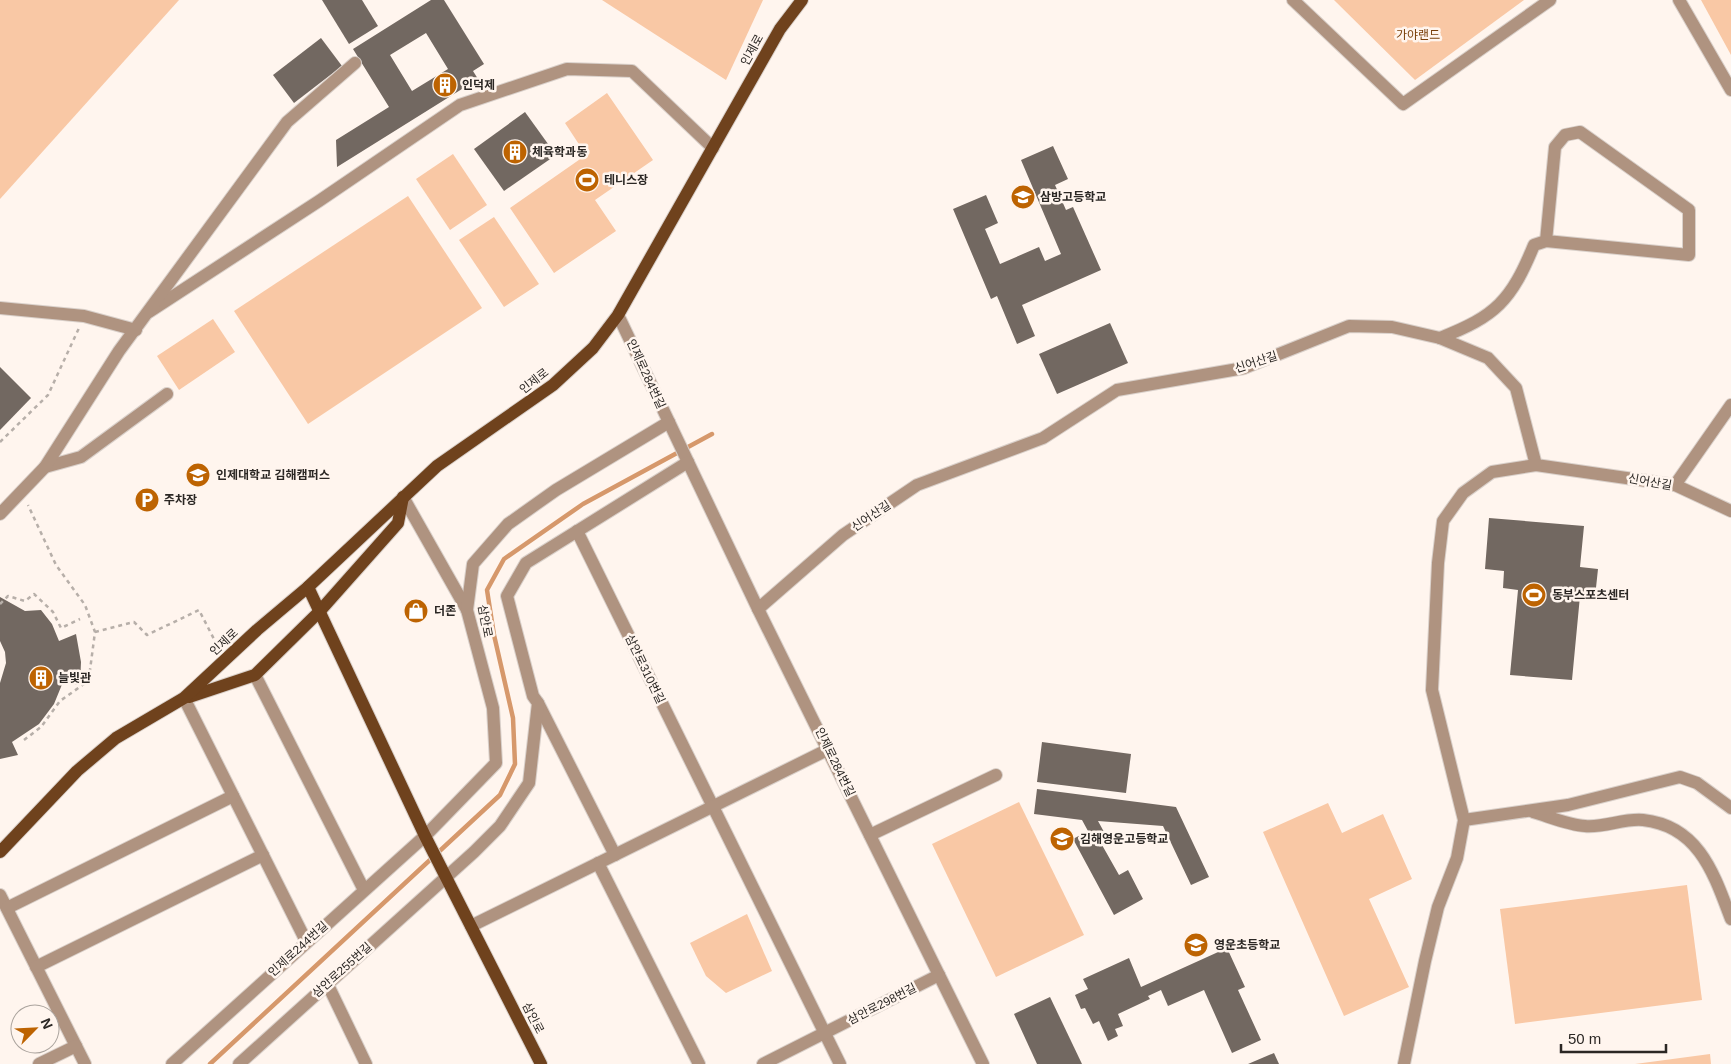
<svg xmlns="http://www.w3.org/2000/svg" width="1731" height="1064" font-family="Arial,'Noto Sans KR',sans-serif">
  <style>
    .green { fill: #f9c8a5 }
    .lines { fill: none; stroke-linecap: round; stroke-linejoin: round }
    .stream { stroke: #d6986b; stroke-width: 4.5 }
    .building { fill: #726861; fill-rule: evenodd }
    .minor-casing { stroke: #d9d0ca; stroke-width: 14 }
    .major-casing { stroke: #d9d0ca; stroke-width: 14 }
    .path { stroke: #b7afa9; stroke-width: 2.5; stroke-dasharray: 4 4; stroke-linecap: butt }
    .minor { stroke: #af9380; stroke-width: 12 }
    .major { stroke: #6f421d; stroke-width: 12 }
    .labels { text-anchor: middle; stroke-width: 5; stroke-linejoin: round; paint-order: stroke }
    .park-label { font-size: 12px; fill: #793f09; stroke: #fff5ee }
    .street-label { font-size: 12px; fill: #2b2724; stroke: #fff5ee }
    .poi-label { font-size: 12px; font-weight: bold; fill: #2b2724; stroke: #fff5ee; text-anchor: start }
  </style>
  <rect width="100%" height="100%" fill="#fff5ee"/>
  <g class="green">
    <polygon points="0,0 179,0 0,199"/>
    <polygon points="602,0 763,0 726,80"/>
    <polygon points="1334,0 1524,0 1415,80"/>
    <polygon points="1701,0 1731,0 1731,55"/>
    <polygon points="607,93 653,160 595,200 616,231 554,273 510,208 586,155 565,123"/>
    <polygon points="453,154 487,205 450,230 416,179"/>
    <polygon points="408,196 482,308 308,424 234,311"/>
    <polygon points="494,217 539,284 504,307 459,240"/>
    <polygon points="213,319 235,352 179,390 157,356"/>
    <polygon points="1019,802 1084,935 996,977 932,844"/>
    <polygon points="1328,803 1342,833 1383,814 1412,879 1369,899 1409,987 1344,1016 1263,832"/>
    <polygon points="1687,885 1702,1000 1515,1024 1500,909"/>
    <polygon points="747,914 772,971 726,993 706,976 690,943"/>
    <polygon points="1710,1054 1711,1064 1635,1064"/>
  </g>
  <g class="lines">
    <polyline class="stream" points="210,1064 500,795 515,764 513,718 494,635 487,590 504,559 583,504 712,434"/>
  </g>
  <g class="building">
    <polygon points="322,0 362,0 378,26 349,44"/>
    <path d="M431,0H444L484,64L473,71L478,79L337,167L336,140L389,107L353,49ZM426,33L448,69L412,91L390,55Z"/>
    <polygon points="321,38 342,66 294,103 273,75"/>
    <polygon points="525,112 556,155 504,191 474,149"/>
    <polygon points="1053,146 1068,179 1055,185 1066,210 1073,207 1101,270 1022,305 1035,336 1017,344 997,296 991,299 953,209 986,195 998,223 985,229 1000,264 1039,247 1045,261 1061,254 1021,160"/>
    <polygon points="1110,323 1128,363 1057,394 1039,354"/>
    <polygon points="0,367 31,398 0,430"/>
    <polygon points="1489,518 1584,526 1580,567 1598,569 1595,597 1580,596 1572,680 1510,675 1518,590 1503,588 1504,571 1485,569"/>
    <polygon points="0,597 25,611 41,610 52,624 59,641 76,634 81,662 80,685 63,682 54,704 39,724 12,742 18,755 0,759 0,683 6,663 5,652 0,641"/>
    <polygon points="1042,742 1131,754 1126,793 1037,782"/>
    <polygon points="1037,789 1176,807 1209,877 1191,885 1163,826 1098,821 1109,841 1102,845 1119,875 1128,870 1143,899 1114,915 1073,839 1088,831 1082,820 1034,814"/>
    <polygon points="1227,948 1245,987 1238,990 1261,1040 1232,1053 1204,990 1168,1006 1161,990 1148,996 1150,999 1118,1014 1123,1026 1115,1029 1118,1036 1108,1041 1099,1021 1093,1024 1085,1008 1081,1009 1075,995 1088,989 1083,979 1129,958 1141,987"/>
    <polygon points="1050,997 1082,1064 1037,1064 1014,1014"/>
    <polygon points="1274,1053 1279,1064 1248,1064"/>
  </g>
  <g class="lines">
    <defs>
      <g id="minor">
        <polyline points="1293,0 1403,104 1550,0"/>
        <polyline points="1679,0 1731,90"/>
        <polyline points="0,308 84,316 136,330"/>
        <polyline points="149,312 319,201 460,105 567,69 632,71 713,148"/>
        <polyline points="618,315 758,609 983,1064"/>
        <path d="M1440,338C1496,316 1511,301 1534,245L1546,241L1555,147L1565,135L1580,132L1689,210V255L1546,241"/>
        <polyline points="45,467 81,457 167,394"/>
        <polyline points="1675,485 1731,405"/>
        <polyline points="403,497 467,610"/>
        <polyline points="0,514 45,467 119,351 287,122 355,63"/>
        <polyline points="577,531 840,1064"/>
        <polyline points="758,609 843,535 917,485 1043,438 1117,390 1244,368 1349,326 1392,327 1440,338 1488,358 1516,388 1536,465 1675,485 1731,511"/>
        <polyline points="255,675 364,890"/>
        <polyline points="184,698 306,941"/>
        <polyline points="538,703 615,855"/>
        <path d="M1533,812C1550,817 1569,825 1585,826C1604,828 1624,818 1643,820C1699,826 1714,874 1731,919"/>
        <polyline points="1464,820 1568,805 1680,777 1697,783 1731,808"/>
        <polyline points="870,835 996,775"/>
        <polyline points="598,863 699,1064"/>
        <polyline points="0,895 85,1064"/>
        <polyline points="7,908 233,796"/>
        <polyline points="471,926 829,749"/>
        <polyline points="36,967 263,855"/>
        <polyline points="327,983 366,1064"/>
        <polyline points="39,1064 76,1046"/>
        <polyline points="172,1064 425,836 496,763 493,708 467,610 473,564 508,524 556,490 669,422"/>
        <polyline points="239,1064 474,852 500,826 529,783 538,703 533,696 507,596 526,563 688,462"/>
        <polyline points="763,1064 939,975"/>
        <polyline points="1404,1064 1425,961 1438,907 1457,858 1464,820 1432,690 1438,563 1443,521 1463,493 1492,472 1536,465"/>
      </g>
      <g id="major">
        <polyline points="308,587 425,836 541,1064"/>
        <polyline points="189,697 255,675 319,612 398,523 403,497"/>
        <polyline points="0,852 77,771 116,738 184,698 257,630 308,587 437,466 553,385 593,348 618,315 780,29 802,0"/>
      </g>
    </defs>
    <use href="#minor" class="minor-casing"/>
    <use href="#major" class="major-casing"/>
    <g class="path">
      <polyline points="0,442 48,395 79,328"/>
      <polyline points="0,604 8,596 25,601 34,594 53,612 61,628 80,619"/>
      <polyline points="95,632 134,622 147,635 199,610 216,643"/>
      <polyline points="24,740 41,727 60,701 84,684 90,670 95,632 85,605 56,565 28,505"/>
    </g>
    <use href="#minor" class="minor"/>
    <use href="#major" class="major"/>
  </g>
  <defs>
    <symbol id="building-disc" viewBox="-11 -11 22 22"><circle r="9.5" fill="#bd6301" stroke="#fff5ee"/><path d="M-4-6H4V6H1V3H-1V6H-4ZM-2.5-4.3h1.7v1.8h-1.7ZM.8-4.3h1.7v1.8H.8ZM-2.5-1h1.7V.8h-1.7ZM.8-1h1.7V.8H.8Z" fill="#fff"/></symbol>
    <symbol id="stadium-disc" viewBox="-11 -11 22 22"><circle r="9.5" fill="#bd6301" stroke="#fff5ee"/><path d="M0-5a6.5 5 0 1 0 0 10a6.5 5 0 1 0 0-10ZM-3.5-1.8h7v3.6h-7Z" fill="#fff"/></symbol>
    <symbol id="school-disc" viewBox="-11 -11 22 22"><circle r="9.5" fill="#bd6301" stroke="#fff5ee"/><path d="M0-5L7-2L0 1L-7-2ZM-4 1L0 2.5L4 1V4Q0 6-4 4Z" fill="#fff"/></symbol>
    <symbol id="university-disc" viewBox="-11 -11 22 22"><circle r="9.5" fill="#bd6301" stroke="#fff5ee"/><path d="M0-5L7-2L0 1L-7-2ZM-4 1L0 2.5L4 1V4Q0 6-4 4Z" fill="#fff"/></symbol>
    <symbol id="parking-disc" viewBox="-11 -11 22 22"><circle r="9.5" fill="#bd6301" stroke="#fff5ee"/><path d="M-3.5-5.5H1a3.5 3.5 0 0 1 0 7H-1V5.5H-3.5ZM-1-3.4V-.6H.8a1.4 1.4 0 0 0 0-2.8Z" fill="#fff"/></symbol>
    <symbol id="shop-disc" viewBox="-11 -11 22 22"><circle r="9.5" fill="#bd6301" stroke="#fff5ee"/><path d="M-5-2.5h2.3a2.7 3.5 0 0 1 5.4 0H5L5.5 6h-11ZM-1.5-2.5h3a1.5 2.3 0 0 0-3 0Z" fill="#fff"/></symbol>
  </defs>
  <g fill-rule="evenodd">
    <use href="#building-disc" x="431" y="71" width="28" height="28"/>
    <use href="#building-disc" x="501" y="138" width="28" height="28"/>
    <use href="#stadium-disc" x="573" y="166" width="28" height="28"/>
    <use href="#school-disc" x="1009" y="183" width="28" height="28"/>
    <use href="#university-disc" x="184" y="461" width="28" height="28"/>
    <use href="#parking-disc" x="133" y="486" width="28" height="28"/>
    <use href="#stadium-disc" x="1520" y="581" width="28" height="28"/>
    <use href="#shop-disc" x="402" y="597" width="28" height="28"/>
    <use href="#building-disc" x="27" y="664" width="28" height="28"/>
    <use href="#school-disc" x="1048" y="825" width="28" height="28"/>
    <use href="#school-disc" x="1182" y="931" width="28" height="28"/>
  </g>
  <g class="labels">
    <g class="park-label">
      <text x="1418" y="39">가야랜드</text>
    </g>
    <g class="street-label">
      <text transform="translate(752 50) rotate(-61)" y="4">인제로</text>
      <text transform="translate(1256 362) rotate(-18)" y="4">신어산길</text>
      <text transform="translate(646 374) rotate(65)" y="4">인제로284번길</text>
      <text transform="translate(534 381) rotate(-38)" y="4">인제로</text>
      <text transform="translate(1650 482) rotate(10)" y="4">신어산길</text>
      <text transform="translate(871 516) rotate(-34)" y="4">신어산길</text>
      <text transform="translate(485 621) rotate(79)" y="4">삼안로</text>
      <text transform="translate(224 642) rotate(-43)" y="4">인제로</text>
      <text transform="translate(645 669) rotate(64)" y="4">삼안로310번길</text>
      <text transform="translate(835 762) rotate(64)" y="4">인제로284번길</text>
      <text transform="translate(298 949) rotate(-42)" y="4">인제로244번길</text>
      <text transform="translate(342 970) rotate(-42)" y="4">삼안로255번길</text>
      <text transform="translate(882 1004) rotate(-27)" y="4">삼안로298번길</text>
      <text transform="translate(533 1018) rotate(63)" y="4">삼안로</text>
    </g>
    <g class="poi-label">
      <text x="462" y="89">인덕제</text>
      <text x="532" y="156">체육학과동</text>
      <text x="604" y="184">테니스장</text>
      <text x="1040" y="201">삼방고등학교</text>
      <text x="216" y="479">인제대학교 김해캠퍼스</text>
      <text x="164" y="504">주차장</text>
      <text x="1552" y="599">동부스포츠센터</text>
      <text x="434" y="615">더존</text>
      <text x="58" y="682">늘빛관</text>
      <text x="1080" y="843">김해영운고등학교</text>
      <text x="1214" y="949">영운초등학교</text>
    </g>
  </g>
  <g transform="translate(35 1029) rotate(66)"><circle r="24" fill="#fff5ee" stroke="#aaa39d"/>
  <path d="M0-4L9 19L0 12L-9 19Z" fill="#bd6301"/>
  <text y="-8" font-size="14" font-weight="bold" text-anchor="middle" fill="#2b2724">N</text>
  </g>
  <path d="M1561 1044v8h105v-8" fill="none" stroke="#2b2724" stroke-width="2.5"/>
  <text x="1568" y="1044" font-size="15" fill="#2b2724" stroke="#fff5ee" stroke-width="4" paint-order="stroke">50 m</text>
</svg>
